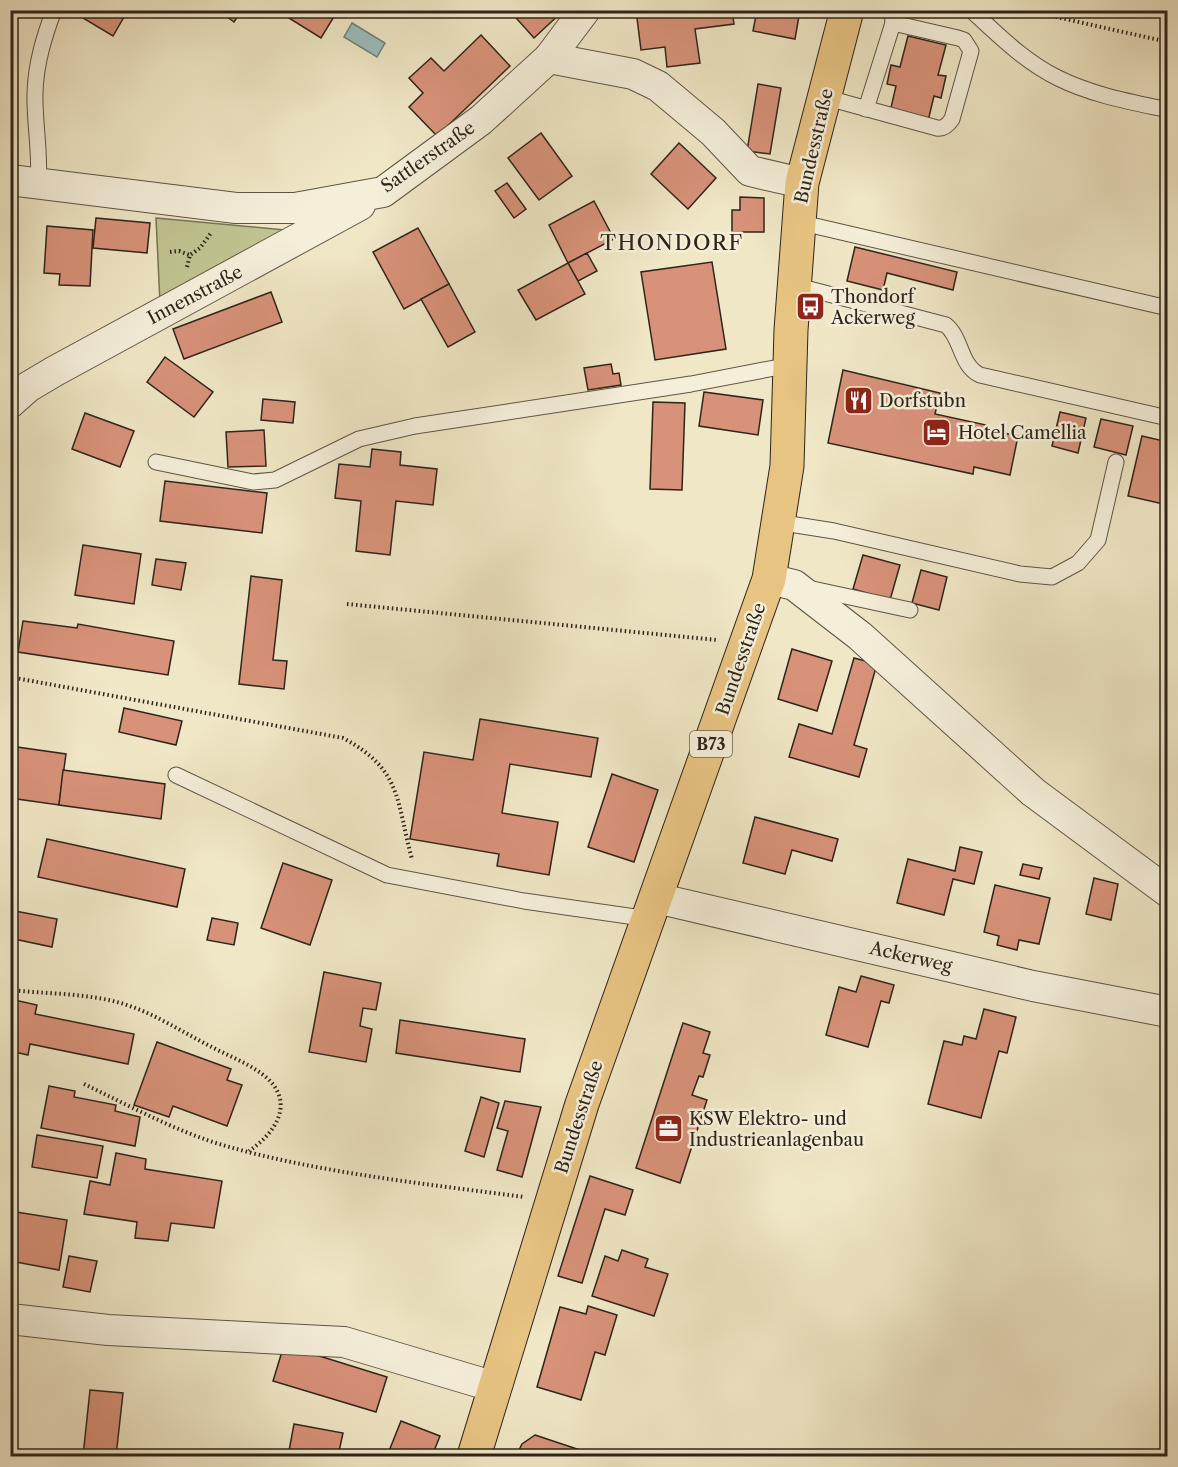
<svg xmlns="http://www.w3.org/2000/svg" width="1178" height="1467" font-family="'Libre Caslon Text',serif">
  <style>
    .green { fill: #c0c491; stroke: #777456; stroke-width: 1.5 }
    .water { fill: #9cbebc; stroke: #70807b; stroke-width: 1.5 }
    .building { fill: #d8927a; stroke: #2e241a; stroke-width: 1.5 }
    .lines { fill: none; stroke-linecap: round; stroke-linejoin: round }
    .lane-casing { stroke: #5e5545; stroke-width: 17 }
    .street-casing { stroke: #5e5545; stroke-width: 32 }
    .primary-casing { stroke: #2e241a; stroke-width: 35 }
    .path { stroke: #2e241a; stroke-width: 4; stroke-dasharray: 1.5 3; stroke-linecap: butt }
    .lane { stroke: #f5efda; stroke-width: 15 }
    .street { stroke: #f5efda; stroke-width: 30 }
    .primary { stroke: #e8c483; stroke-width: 33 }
    .labels { text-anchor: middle; stroke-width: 5; stroke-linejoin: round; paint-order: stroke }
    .shield { fill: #f5efda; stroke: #6a6154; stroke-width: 1.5 }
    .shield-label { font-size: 16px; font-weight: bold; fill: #2e241a }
    .street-label { font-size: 18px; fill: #2e241a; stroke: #f5efda }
    .poi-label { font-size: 18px; fill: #2e241a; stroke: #f5efda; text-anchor: start }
    .quarter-label { font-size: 21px; letter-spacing: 1.5px; fill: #2e241a; stroke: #f5efda }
  </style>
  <rect width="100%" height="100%" fill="#f0e7c6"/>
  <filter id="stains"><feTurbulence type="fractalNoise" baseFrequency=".00333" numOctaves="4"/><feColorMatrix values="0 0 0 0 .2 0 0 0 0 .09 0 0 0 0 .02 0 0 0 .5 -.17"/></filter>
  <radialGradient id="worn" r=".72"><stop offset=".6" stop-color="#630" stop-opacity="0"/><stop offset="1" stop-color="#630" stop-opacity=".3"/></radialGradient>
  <polygon class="green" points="156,218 285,230 160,303"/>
  <polygon class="water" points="352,23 385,43 377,57 344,37"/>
  <g class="building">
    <polygon points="87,10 128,10 113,36 83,18"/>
    <polygon points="218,10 242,10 234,22"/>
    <polygon points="276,10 338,10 321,38"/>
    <polygon points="509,10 564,10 534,38"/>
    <polygon points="636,10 732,10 734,24 695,29 700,63 667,67 665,47 641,50"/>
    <polygon points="757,10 800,10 795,39 753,31"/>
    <polygon points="481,35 510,66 437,136 409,107 423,93 409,78 431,58 444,71"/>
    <polygon points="908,36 946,45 938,75 946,76 941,98 934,96 928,121 890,112 896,86 887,84 891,65 900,67"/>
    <polygon points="758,84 781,88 770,154 747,151"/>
    <polygon points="541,133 572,176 539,200 508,158"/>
    <polygon points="679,143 716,178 688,209 651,174"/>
    <polygon points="507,183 526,209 514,218 495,191"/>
    <polygon points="740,197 764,198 764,232 732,232 732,210 740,210"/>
    <polygon points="594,201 614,239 568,263 549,225"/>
    <polygon points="96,218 150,223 147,253 93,248"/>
    <polygon points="47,226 93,230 90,286 59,285 60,274 44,273"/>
    <polygon points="418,228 449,284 404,309 373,252"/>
    <polygon points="855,247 957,272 953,290 887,273 883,290 847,281"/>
    <polygon points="1168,249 1168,278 1162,277"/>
    <polygon points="587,253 597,271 578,281 568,263"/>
    <polygon points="712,262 726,349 655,360 641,272"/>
    <polygon points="568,263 585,294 536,320 518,290"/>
    <polygon points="449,284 475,332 448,347 421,299"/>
    <polygon points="271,292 282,322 184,359 173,329"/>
    <polygon points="165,357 213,392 194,417 147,382"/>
    <polygon points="611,364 613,374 619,373 621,385 588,390 584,368"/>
    <polygon points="843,370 940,393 935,414 986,425 985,429 1018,436 1010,475 974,467 973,474 828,443"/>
    <polygon points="704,392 763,400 758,435 699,426"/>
    <polygon points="263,399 295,402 293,423 261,420"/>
    <polygon points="653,402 685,403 682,490 650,489"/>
    <polygon points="1060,412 1086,418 1078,453 1052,446"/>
    <polygon points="85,413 134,431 120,467 72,449"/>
    <polygon points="1101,419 1133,426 1126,455 1094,447"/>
    <polygon points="264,430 266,466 228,467 226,432"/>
    <polygon points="1142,436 1168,442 1168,505 1128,496"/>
    <polygon points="372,449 401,452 400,465 437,469 433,505 396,501 390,555 356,551 361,501 335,498 339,464 370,467"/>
    <polygon points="165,481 267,493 262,533 160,521"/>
    <polygon points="83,545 141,554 134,604 75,595"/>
    <polygon points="863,555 900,565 890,600 853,589"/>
    <polygon points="156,559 186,563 181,590 152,585"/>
    <polygon points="921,570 947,577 939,610 912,603"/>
    <polygon points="251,576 282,580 273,660 287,661 284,689 239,684"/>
    <polygon points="23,621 77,628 78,624 174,641 168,675 18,652"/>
    <polygon points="792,649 832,661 817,711 778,699"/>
    <polygon points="854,658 877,664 854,745 867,749 859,777 789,757 799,724 832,734"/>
    <polygon points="124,708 182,721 176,745 119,732"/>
    <polygon points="480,719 598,738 591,777 510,764 502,813 558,822 549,875 497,866 499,854 410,839 424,752 473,760"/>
    <polygon points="10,746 66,754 59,805 10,798"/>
    <polygon points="63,770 165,784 161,819 59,805"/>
    <polygon points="612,774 658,790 634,862 588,847"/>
    <polygon points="755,817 838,839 832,861 792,850 785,874 743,863"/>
    <polygon points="47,839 185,869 177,907 38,877"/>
    <polygon points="960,847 982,852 974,884 953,879 944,915 897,903 908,859 955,871"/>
    <polygon points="283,863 332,880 310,945 261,928"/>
    <polygon points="1023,864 1042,868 1039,879 1020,875"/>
    <polygon points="1094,878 1118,884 1111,920 1086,914"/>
    <polygon points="995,885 1050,898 1039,944 1019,940 1017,950 997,945 999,936 984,932"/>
    <polygon points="10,910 57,919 52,947 14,939 10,956"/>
    <polygon points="212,918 238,923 234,945 207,940"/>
    <polygon points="324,972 381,983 376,1010 363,1008 360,1026 372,1029 366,1062 309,1052"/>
    <polygon points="861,976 894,985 889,1003 881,1001 868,1047 826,1035 839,987 856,992"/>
    <polygon points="10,999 37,1005 35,1014 134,1034 128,1064 30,1044 28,1055 10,1051"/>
    <polygon points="984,1009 1016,1017 1007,1053 999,1051 981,1118 928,1104 944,1041 962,1045 964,1036 976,1039"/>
    <polygon points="400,1020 525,1039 520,1072 396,1053"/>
    <polygon points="683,1023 710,1032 703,1053 710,1055 703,1077 699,1076 692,1095 707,1100 680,1183 636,1168"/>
    <polygon points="157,1042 231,1069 227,1080 242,1085 227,1126 173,1106 169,1117 134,1105"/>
    <polygon points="49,1086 75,1091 74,1097 116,1105 115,1111 140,1117 135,1146 41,1128"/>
    <polygon points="481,1097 499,1103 484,1157 465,1151"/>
    <polygon points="505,1101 541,1107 522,1177 497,1170 508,1131 497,1128"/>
    <polygon points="37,1135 103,1146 97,1178 32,1167"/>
    <polygon points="116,1153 146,1159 145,1169 222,1181 214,1228 171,1223 168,1241 135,1238 137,1222 84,1214 90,1181 110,1185"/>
    <polygon points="590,1176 633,1190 625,1215 605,1209 582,1283 558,1276"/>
    <polygon points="10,1211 67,1220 59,1270 10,1261"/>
    <polygon points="622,1250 648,1259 645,1267 668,1274 654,1316 592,1296 605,1256 618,1261"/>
    <polygon points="69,1256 97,1261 90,1292 63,1287"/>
    <polygon points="588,1306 617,1315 605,1355 595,1352 581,1400 537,1387 560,1307 586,1314"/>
    <polygon points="284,1345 387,1377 376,1412 273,1381"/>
    <polygon points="90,1390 123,1393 116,1456 83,1456"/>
    <polygon points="401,1421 440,1436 432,1456 387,1456"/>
    <polygon points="294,1424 343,1433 338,1456 288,1456"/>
    <polygon points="535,1435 580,1450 578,1456 516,1456 522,1444"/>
    <polygon points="580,1450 599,1456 578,1456"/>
  </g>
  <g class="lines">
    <defs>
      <g id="lane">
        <path d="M971,10C997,34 1025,62 1058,78C1092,95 1131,102 1168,110"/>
        <path d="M824,97L937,128C944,129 948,125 952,119L971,51L964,40L958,38L893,23"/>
        <polyline points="866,109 893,23 892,10"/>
        <path d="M38,185C41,153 34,123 35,92C36,63 44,37 54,10"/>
        <polyline points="798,222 1168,308"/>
        <path d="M794,285L946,325C962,338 960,366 980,375L1168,418"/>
        <polyline points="156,462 253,482 275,480 359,439 415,426 691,384 790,365"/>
        <polyline points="777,522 834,531 1020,574 1052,577 1078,563 1098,540 1116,462"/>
        <polyline points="808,588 910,610"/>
        <polyline points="176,775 387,875 524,901 649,919"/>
      </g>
      <g id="street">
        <polyline points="549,58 633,74 658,86 713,132 750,171 802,183"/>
        <polyline points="10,180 236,208 295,208 383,192 481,120 549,58 585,10"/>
        <polyline points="10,403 28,387 55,371 360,205"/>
        <polyline points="769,579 794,585 860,636 1033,792 1168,892"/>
        <polyline points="656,898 1033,986 1168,1012"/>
        <polyline points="10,1319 108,1330 344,1342 495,1387"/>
      </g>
      <polyline id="primary" points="474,1456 582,1104 769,579 787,466 791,330 802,183 847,10"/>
    </defs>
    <use href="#lane" class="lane-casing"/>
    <use href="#street" class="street-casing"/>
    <use href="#primary" class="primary-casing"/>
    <g class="path">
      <polyline points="1025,10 1168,42"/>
      <polyline points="170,252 179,251 190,255"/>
      <polyline points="187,267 190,255 200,248 211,233"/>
      <polyline points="347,604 717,640"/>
      <path d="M10,677L343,738C403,770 396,802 412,859"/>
      <path d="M10,990C47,994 88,993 124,1004C153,1013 179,1030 206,1044C224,1054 246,1062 262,1074C297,1100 277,1132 249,1151"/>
      <path d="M84,1084C130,1106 177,1132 226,1146C320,1173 427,1184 524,1197"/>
    </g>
    <use href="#lane" class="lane"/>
    <use href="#street" class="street"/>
    <use href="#primary" class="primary"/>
  </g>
  <defs>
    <symbol id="bus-square" viewBox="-11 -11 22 22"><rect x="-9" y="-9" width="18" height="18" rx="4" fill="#8f2418" stroke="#f5efda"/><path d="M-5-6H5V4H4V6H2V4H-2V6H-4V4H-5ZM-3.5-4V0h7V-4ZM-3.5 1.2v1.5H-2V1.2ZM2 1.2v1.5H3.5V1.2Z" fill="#fff"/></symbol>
    <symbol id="restaurant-square" viewBox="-11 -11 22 22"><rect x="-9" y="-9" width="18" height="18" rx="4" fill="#8f2418" stroke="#f5efda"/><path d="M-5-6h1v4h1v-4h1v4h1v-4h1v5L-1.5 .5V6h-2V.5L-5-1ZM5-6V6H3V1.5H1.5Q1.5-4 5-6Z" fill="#fff"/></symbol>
    <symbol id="hotel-square" viewBox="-11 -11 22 22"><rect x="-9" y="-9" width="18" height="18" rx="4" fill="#8f2418" stroke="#f5efda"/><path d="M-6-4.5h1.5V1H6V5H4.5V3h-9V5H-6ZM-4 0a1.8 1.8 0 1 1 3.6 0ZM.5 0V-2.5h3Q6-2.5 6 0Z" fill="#fff"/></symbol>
    <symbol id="office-square" viewBox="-11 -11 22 22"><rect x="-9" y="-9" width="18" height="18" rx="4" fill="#8f2418" stroke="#f5efda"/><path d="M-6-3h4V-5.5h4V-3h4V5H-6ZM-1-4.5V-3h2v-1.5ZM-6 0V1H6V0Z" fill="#fff"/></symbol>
  </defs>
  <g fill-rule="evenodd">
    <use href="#bus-square" x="794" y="290" width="33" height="33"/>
    <use href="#restaurant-square" x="842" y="384" width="33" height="33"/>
    <use href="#hotel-square" x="920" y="416" width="33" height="33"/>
    <use href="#office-square" x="652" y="1112" width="33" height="33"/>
  </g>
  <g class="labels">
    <rect class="shield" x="690" y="731" width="42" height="26" rx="4.5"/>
    <g class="shield-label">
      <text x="711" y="750">B73</text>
    </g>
    <g class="street-label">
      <text transform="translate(814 146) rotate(-77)" y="6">Bundesstraße</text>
      <text transform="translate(428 157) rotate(-35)" y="6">Sattlerstraße</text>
      <text transform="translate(195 295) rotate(-28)" y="6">Innenstraße</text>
      <text transform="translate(741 659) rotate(-71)" y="6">Bundesstraße</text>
      <text transform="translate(911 957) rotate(13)" y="6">Ackerweg</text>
      <text transform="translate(579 1117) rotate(-72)" y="6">Bundesstraße</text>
    </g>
    <g class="poi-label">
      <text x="831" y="303">Thondorf<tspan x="831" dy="21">Ackerweg</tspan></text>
      <text x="879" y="407">Dorfstubn</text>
      <text x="958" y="439">Hotel Camellia</text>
      <text x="689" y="1125">KSW Elektro- und<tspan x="689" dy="21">Industrieanlagenbau</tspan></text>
    </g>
    <g class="quarter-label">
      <text x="672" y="250">THONDORF</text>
    </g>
  </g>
  <rect width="1178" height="1467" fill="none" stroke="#f0e7c6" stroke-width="36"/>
  <rect x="12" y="12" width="1154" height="1443" fill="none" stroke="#2e241a" stroke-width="3"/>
  <rect x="18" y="18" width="1142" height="1431" fill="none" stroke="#2e241a" stroke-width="1.5"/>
  <rect width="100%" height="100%" filter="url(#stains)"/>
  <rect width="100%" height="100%" fill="url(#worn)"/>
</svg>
